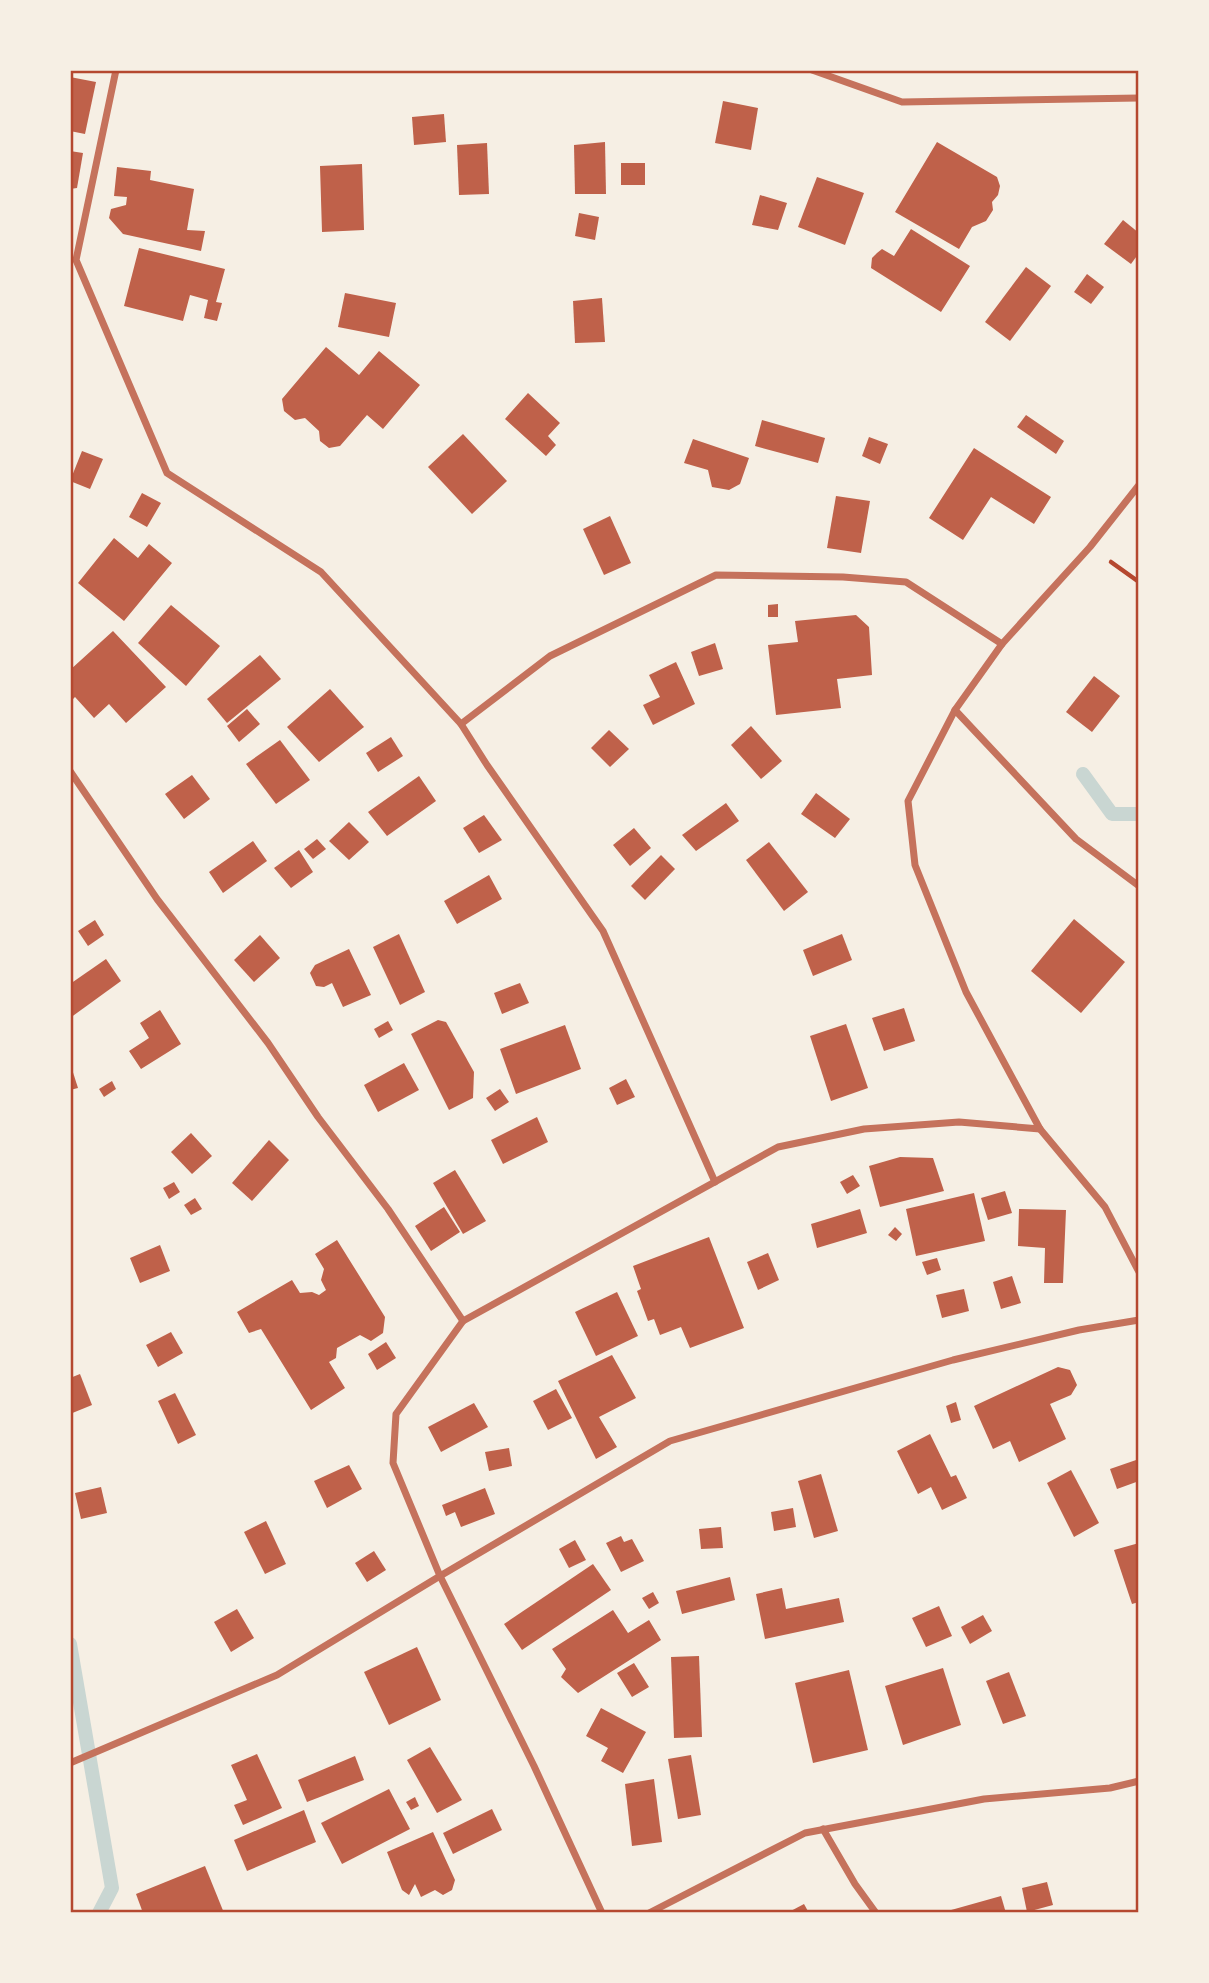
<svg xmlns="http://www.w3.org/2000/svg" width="1209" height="1983" font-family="'IBM Plex Sans',sans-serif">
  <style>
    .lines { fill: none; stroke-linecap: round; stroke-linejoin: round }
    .stream { stroke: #c9d6d2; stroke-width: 14 }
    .building { fill: #bf614a }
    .path { stroke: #b5482f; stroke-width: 4.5 }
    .minor { stroke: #c5725c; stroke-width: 7 }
    .neatline { fill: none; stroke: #b5482f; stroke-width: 2.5 }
  </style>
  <rect width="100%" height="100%" fill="#f6efe4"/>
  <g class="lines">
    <g class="stream">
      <polyline points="1083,774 1112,814 1139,814"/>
      <polyline points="70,1644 112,1888 99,1913"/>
    </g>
  </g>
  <g class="building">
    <polygon points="70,77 96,82 85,134 70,131"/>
    <polygon points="723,101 758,108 751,150 715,143"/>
    <polygon points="444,114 446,142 414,145 412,117"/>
    <polygon points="605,142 606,194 575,194 574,145"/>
    <polygon points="937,142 997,177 1000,186 998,195 992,202 993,210 986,221 972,227 959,249 895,212"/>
    <polygon points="487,143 489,194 459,195 457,145"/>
    <polygon points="70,151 83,153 77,188 70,189"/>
    <rect x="621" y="163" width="24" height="22"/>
    <polygon points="362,164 364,230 322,232 320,166"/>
    <polygon points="117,167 151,171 150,180 194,189 187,230 205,231 201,251 123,234 109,218 111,209 126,205 127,197 114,196"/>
    <polygon points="817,177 864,193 845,245 798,227"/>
    <polygon points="760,195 787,203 778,230 752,225"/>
    <polygon points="579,213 599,217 595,240 575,236"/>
    <polygon points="1123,220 1139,233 1139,253 1131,264 1104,244"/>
    <polygon points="911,229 970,266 941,312 871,268 872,258 877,253 882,249 894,256"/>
    <polygon points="139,248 225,269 216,302 222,303 217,321 204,318 208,300 190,295 183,321 124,306"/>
    <polygon points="1026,267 1051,286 1010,341 985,322"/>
    <polygon points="1087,274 1104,287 1091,304 1074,292"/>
    <polygon points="345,293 396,303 389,337 338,327"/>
    <polygon points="602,298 605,342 575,343 573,301"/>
    <polygon points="326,347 359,375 379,351 420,385 383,429 367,415 340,446 329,448 320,441 319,431 305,418 295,420 284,411 282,399"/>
    <polygon points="528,393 560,423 548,436 556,445 546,456 505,419"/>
    <polygon points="1026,415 1064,441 1056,454 1017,427"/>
    <polygon points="762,420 825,438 818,463 755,446"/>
    <polygon points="463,434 507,481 472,514 428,467"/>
    <polygon points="869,437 888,444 880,464 862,456"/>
    <polygon points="693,439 749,458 740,484 729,490 712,487 708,470 684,463"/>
    <polygon points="974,448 1051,497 1034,524 991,497 963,540 929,518"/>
    <polygon points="82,451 103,459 90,489 70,481"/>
    <polygon points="142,493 161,503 147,527 129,517"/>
    <polygon points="836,496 870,501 861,553 827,548"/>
    <polygon points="610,516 631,563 604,575 583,529"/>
    <polygon points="114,538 138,558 149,544 172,563 124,621 78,583"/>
    <polygon points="778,604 778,617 768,617 768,605"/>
    <polygon points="171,605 220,646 186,686 138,643"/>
    <polygon points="856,615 869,627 872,675 837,679 841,708 776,715 768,645 798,642 795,621"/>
    <polygon points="113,631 166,687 126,723 109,704 94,718 75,697 70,702 70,670"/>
    <polygon points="715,643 723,669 699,676 691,652"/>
    <polygon points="260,655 281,679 227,723 207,699"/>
    <polygon points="676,662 695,704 653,725 643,705 660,697 649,675"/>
    <polygon points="1094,676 1120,696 1092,732 1066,712"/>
    <polygon points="330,689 364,727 319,762 287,727"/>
    <polygon points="247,709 260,724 239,742 227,726"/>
    <polygon points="751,726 782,761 761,779 731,745"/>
    <polygon points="609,730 629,749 610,767 591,748"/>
    <polygon points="391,737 403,756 378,772 366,753"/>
    <polygon points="280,740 310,780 276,804 246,764"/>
    <polygon points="192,775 210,799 184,819 165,794"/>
    <polygon points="419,776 436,801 387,836 368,812"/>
    <polygon points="816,793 850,819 835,838 801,814"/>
    <polygon points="726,803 739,821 696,851 682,835"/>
    <polygon points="484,815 502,840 479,853 463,828"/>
    <polygon points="349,822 369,842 349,860 329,841"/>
    <polygon points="634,828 651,848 630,866 613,845"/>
    <polygon points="317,839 326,849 313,859 304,849"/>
    <polygon points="253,841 267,861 223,893 209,872"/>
    <polygon points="769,842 808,892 784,911 746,860"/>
    <polygon points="299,850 313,872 291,888 274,868"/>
    <polygon points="661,855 675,869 645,900 631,886"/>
    <polygon points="489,875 502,899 457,924 444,901"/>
    <polygon points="1074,919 1125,962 1081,1013 1031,971"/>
    <polygon points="95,920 104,935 88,946 78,931"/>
    <polygon points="399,934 425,992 400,1005 373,947"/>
    <polygon points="842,934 852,960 813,976 803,950"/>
    <polygon points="260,935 280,958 254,982 234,960"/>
    <polygon points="349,949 371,995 343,1007 332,983 324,987 316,986 310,973 315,965"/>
    <polygon points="106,959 121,981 70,1018 70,984"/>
    <polygon points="520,983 529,1003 502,1014 494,993"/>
    <polygon points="904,1008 915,1041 884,1051 872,1018"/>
    <polygon points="160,1010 181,1044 141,1069 129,1051 149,1038 140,1023"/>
    <polygon points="438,1020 446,1022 474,1072 473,1098 449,1110 411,1034"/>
    <polygon points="388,1021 393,1030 379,1038 374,1029"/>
    <polygon points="846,1024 868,1088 831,1101 810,1036"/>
    <polygon points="565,1025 581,1069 516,1094 500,1049"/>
    <polygon points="70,1063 78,1088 70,1090"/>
    <polygon points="404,1063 419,1090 378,1112 364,1085"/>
    <polygon points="626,1079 635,1097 617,1105 609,1088"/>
    <polygon points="112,1081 116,1089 104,1097 99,1089"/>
    <polygon points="500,1089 509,1102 495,1111 486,1098"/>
    <polygon points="537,1117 548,1142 503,1164 491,1140"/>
    <polygon points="191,1133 212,1156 192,1174 171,1152"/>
    <polygon points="269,1140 289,1160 252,1201 232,1183"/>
    <polygon points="900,1157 933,1158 944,1191 880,1207 869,1166"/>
    <polygon points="455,1170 486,1221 463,1234 433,1183"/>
    <polygon points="853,1175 860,1186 847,1194 840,1182"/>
    <polygon points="174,1182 180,1192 169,1199 163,1188"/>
    <polygon points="1005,1191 1012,1213 988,1220 981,1198"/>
    <polygon points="974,1193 985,1241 916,1256 906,1209"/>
    <polygon points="195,1198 202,1209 191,1215 184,1205"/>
    <polygon points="444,1207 460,1232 431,1251 415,1226"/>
    <polygon points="860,1209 867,1233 817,1248 811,1224"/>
    <polygon points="1019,1209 1066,1210 1063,1283 1044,1283 1045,1248 1018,1246"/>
    <polygon points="895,1227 902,1234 896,1241 888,1235"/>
    <polygon points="709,1237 744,1328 690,1348 681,1327 660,1335 654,1319 648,1321 637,1291 641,1289 633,1266"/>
    <polygon points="337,1240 385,1317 383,1333 371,1341 360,1335 337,1348 336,1358 329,1362 345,1388 311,1410 261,1329 249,1333 237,1312 292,1280 300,1293 312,1292 319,1295 326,1290 321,1280 324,1269 315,1254"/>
    <polygon points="160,1245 170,1271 140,1283 130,1258"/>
    <polygon points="768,1253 779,1280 758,1290 747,1262"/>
    <polygon points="937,1258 941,1270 927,1275 922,1262"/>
    <polygon points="1012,1276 1021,1303 1001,1309 993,1282"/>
    <polygon points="964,1289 969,1311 942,1318 936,1295"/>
    <polygon points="617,1292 638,1336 596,1356 575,1312"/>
    <polygon points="171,1332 183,1353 158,1367 146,1345"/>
    <polygon points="386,1342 396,1358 377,1370 368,1354"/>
    <polygon points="612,1355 636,1398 599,1417 617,1447 596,1459 558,1381"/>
    <polygon points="1058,1367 1070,1370 1077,1385 1071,1395 1050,1404 1066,1439 1019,1462 1010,1441 993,1449 974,1406"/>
    <polygon points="80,1374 92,1405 70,1414 70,1378"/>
    <polygon points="556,1389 572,1418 548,1430 533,1401"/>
    <polygon points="175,1393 196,1435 178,1444 158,1401"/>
    <polygon points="956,1402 961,1420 951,1423 946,1406"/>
    <polygon points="474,1403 488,1427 441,1452 428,1427"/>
    <polygon points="930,1434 951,1477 956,1475 967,1498 942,1510 931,1487 918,1494 897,1451"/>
    <polygon points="509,1448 512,1466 489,1471 485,1452"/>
    <polygon points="1139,1459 1139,1481 1117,1489 1110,1469"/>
    <polygon points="349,1465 362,1489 327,1508 314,1481"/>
    <polygon points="1071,1470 1099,1523 1074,1537 1047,1483"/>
    <polygon points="821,1474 838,1531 814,1538 798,1481"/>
    <polygon points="101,1487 107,1513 81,1519 75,1493"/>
    <polygon points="485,1488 495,1514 461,1527 455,1512 446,1516 442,1505"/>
    <polygon points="793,1508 796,1527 774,1531 771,1512"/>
    <polygon points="266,1521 286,1564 265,1574 244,1532"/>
    <polygon points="721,1527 723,1548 701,1549 699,1529"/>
    <polygon points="621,1536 624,1542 632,1539 644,1561 621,1572 606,1543"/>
    <polygon points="575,1540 586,1560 569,1568 559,1549"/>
    <polygon points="1139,1543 1139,1602 1132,1604 1114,1550"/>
    <polygon points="374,1551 386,1570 367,1582 355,1563"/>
    <polygon points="593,1564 611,1590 522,1650 504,1624"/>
    <polygon points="730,1577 735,1600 682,1614 676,1591"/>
    <polygon points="782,1588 786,1609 839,1598 844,1622 765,1639 756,1594"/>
    <polygon points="653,1592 659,1603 649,1609 642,1598"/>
    <polygon points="939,1606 952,1636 926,1647 912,1618"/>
    <polygon points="237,1609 254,1638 231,1652 214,1622"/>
    <polygon points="613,1610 628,1633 649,1620 661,1640 578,1693 561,1677 566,1669 552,1649"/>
    <polygon points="983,1615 992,1631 970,1644 961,1627"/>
    <polygon points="417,1647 441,1700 389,1725 364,1672"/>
    <polygon points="699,1656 702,1737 674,1738 671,1657"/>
    <polygon points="634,1663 649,1687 632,1697 617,1673"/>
    <polygon points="943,1668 961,1725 903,1745 885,1686"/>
    <polygon points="849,1670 868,1750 813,1763 795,1683"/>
    <polygon points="1009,1672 1026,1716 1003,1724 986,1681"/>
    <polygon points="601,1708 646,1732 623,1773 601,1761 608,1748 586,1736"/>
    <polygon points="430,1747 462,1800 437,1813 407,1760"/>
    <polygon points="257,1754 282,1808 243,1825 234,1805 247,1800 231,1765"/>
    <polygon points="691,1755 701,1815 678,1819 668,1759"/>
    <polygon points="355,1756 364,1780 307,1802 298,1780"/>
    <polygon points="654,1779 662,1842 632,1846 625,1784"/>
    <polygon points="389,1789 410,1829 342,1864 321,1823"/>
    <polygon points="415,1797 419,1806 411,1810 406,1802"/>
    <polygon points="492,1809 502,1830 453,1854 443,1833"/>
    <polygon points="304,1810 316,1842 247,1871 234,1840"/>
    <polygon points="433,1832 455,1880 452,1890 443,1895 435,1890 421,1897 415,1884 409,1895 402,1890 387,1852"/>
    <polygon points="205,1866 224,1913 143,1913 136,1894"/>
    <polygon points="1047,1882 1053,1905 1027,1912 1022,1888"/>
    <polygon points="1001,1896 1006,1913 944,1913 944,1912"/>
    <polygon points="804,1904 809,1913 787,1913"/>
  </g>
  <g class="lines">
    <polyline class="path" points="1111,562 1139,582"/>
    <g class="minor">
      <polyline points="116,70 76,260 167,473 321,572 461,724 487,765 603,931 715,1182"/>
      <polyline points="812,70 902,102 1139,98"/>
      <polyline points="1139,485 1090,547 1002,644 955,710 908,801 915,865 966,992 1040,1129 1105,1207 1139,1272"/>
      <polyline points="955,710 1076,839 1139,886"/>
      <polyline points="461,724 550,656 716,575 843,577 906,582 1002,644"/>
      <polyline points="70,771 157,899 268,1043 318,1117 388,1209 463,1321"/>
      <polyline points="70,1763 277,1675 440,1576 670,1441 953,1360 1079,1330 1139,1320"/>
      <polyline points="823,1829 855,1884 876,1913"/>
      <polyline points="602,1913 534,1766 440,1576 393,1463 396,1414 463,1321 778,1147 864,1129 959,1122 1040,1129"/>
      <polyline points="649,1913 805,1833 984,1799 1110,1788 1139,1781"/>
    </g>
  </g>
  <rect width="1209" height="1983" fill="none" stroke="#f6efe4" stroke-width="144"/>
  <rect x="72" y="72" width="1065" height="1839" class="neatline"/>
</svg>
